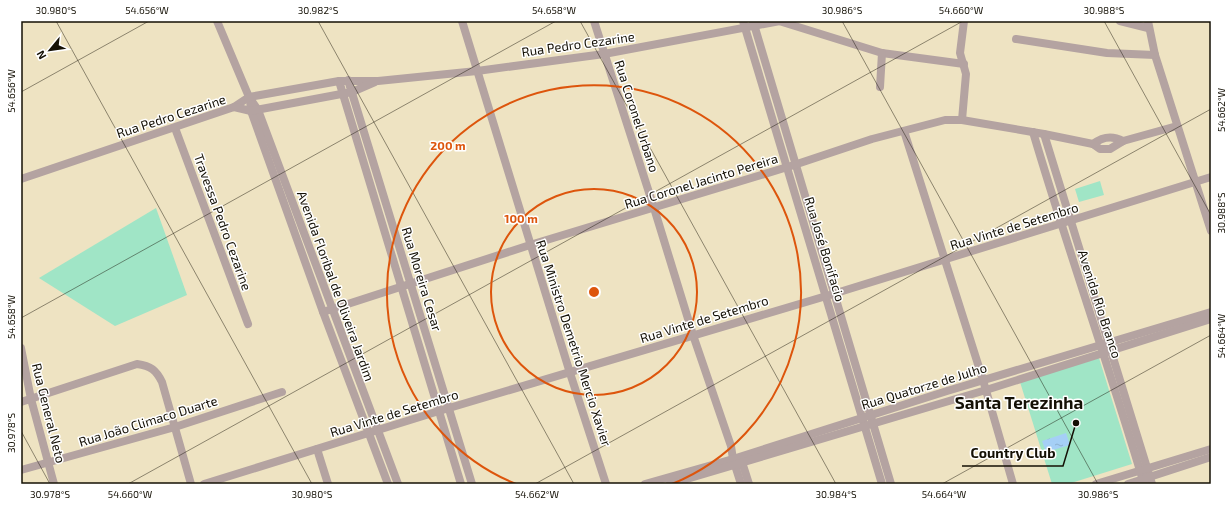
<svg xmlns="http://www.w3.org/2000/svg" width="1232" height="505" font-family="'Exo 2',sans-serif">
  <style>
    .grass { fill: #a0e5c6 }
    .water { fill: url(#water-ripples) }
    .lines { fill: none; stroke-linecap: round; stroke-linejoin: round }
    .minor { stroke: #b4a3a1; stroke-width: 8 }
    .ticks { fill: none; stroke: #141005; stroke-width: 1; stroke-opacity: 0.45 }
    .ring { fill: none; stroke: #dd550c; stroke-width: 2 }
    .labels { text-anchor: middle; stroke-width: 3; stroke-linejoin: round; paint-order: stroke }
    .street-label { font-size: 13px; fill: #141005; stroke: #fff }
    .district-label { font-size: 17px; font-weight: bold; fill: #141005; stroke: #fff }
    .centre { fill: #dd550c; stroke: #fff; stroke-width: 2 }
    .ring-label { font-size: 12px; text-anchor: middle; font-weight: bold; fill: #dd550c; stroke: #fff; stroke-width: 3; stroke-linejoin: round; paint-order: stroke }
    .leader { fill: none; stroke: #141005; stroke-width: 1.5 }
    .callout-dot { fill: #141005; stroke: #fff; stroke-width: 1.5 }
    .callout-label { font-size: 14px; text-anchor: middle; font-weight: bold; fill: #141005; stroke: #fff; stroke-width: 3; stroke-linejoin: round; paint-order: stroke }
    .neatline { fill: none; stroke: #141005; stroke-width: 1.5 }
    .ticks-label { font-size: 10px; text-anchor: middle; fill: #141005 }
  </style>
  <defs>
    <pattern id="water-ripples" width="26" height="14" patternUnits="userSpaceOnUse"><rect width="26" height="14" fill="#a5cff6"/><path d="M2 4q2-2 4 0t4 0M15 11q2-2 4 0t4 0" fill="none" stroke="#8db1d1"/></pattern>
  </defs>
  <rect width="100%" height="100%" fill="#eee3c2"/>
  <g class="grass">
    <polygon points="1100,181 1104,195 1079,202 1075,189"/>
    <polygon points="156,208 187,295 115,326 39,278"/>
    <polygon points="1099,358 1132,464 1068,484 1052,484 1020,382"/>
  </g>
  <polygon class="water" points="1066,433 1070,445 1046,452 1042,441"/>
  <g class="lines">
    <g class="minor">
      <polyline points="217,21 249,97 258,110 398,484"/>
      <polyline points="462,21 570,373 606,484"/>
      <polyline points="594,21 654,208 693,335 731,446 733,459 741,484"/>
      <polyline points="743,21 882,484"/>
      <polyline points="753,21 891,484"/>
      <polyline points="779,21 882,53 964,64"/>
      <polyline points="1120,21 1148,28"/>
      <polyline points="1148,21 1155,55 1211,231"/>
      <polyline points="1016,39 1107,53 1155,55"/>
      <polyline points="348,80 472,484"/>
      <polyline points="339,81 461,484"/>
      <polyline points="880,87 882,53"/>
      <polyline points="250,100 251,111 323,312 388,484"/>
      <polyline points="234,107 249,97 339,81 378,81 477,71 604,54 780,21"/>
      <polyline points="962,120 966,74 960,53 964,21"/>
      <polyline points="175,128 248,324"/>
      <polyline points="904,131 983,380 1013,484"/>
      <path d="M1033,132C1068,250 1109,366 1144,484"/>
      <polyline points="1044,134 1152,484"/>
      <path d="M1093,144C1102,137 1112,135 1123,141"/>
      <polyline points="21,179 234,107 251,111 352,92 375,82"/>
      <polyline points="323,312 530,245 794,165 872,139 945,120 962,120 1044,134 1093,144 1100,149 1110,149 1123,141 1177,126"/>
      <polyline points="21,348 31,399 54,484"/>
      <path d="M21,402L137,364C151,366 156,370 162,382L191,484"/>
      <polyline points="317,449 328,484"/>
      <polyline points="741,459 749,484"/>
      <polyline points="21,470 175,427 282,392"/>
      <polyline points="204,484 439,411 833,294 1211,177"/>
      <polyline points="645,484 733,459 947,391 1211,312"/>
      <polyline points="670,484 986,390 1211,319"/>
      <polyline points="1096,484 1211,449"/>
      <polyline points="1128,484 1211,457"/>
    </g>
  </g>
  <path class="ticks" d="M56,21L312,484M318,21L574,484M580,21L836,484M842,21L1098,484M1104,21L1211,215M21,92L149,21M21,318L556,21M21,431L50,484M128,484L963,21M535,484L1211,109M942,484L1211,335"/>
  <g class="ring">
    <circle cx="594" cy="292" r="103"/>
    <path d="M516 484A207 207 0 1 1 672 484"/>
  </g>
  <g class="labels">
    <g class="street-label">
      <text transform="translate(578 44) rotate(-8)" y="5">Rua Pedro Cezarine</text>
      <text transform="translate(171 116) rotate(-18)" y="5">Rua Pedro Cezarine</text>
      <text transform="translate(637 116) rotate(72)" y="5">Rua Coronel Urbano</text>
      <text transform="translate(701 181) rotate(-17)" y="5">Rua Coronel Jacinto Pereira</text>
      <text transform="translate(223 222) rotate(70)" y="5">Travessa Pedro Cezarine</text>
      <text transform="translate(1014 226) rotate(-17)" y="5">Rua Vinte de Setembro</text>
      <text transform="translate(825 249) rotate(73)" y="5">Rua José Bonifacio</text>
      <text transform="translate(422 279) rotate(73)" y="5">Rua Moreira Cesar</text>
      <text transform="translate(336 286) rotate(70)" y="5">Avenida Floribal de Oliveira Jardim</text>
      <text transform="translate(1100 304) rotate(72)" y="5">Avenida Rio Branco</text>
      <text transform="translate(704 319) rotate(-17)" y="5">Rua Vinte de Setembro</text>
      <text transform="translate(574 343) rotate(72)" y="5">Rua Ministro Demetrio Mercio Xavier</text>
      <text transform="translate(924 386) rotate(-17)" y="5">Rua Quatorze de Julho</text>
      <text transform="translate(49 413) rotate(76)" y="5">Rua General Neto</text>
      <text transform="translate(394 413) rotate(-17)" y="5">Rua Vinte de Setembro</text>
      <text transform="translate(148 421) rotate(-17)" y="5">Rua João Climaco Duarte</text>
    </g>
    <g class="district-label">
      <text x="1019" y="409">Santa Terezinha</text>
    </g>
  </g>
  <circle cx="594" cy="292" r="6" class="centre"/>
  <g class="ring-label">
    <text x="448" y="150">200 m</text>
    <text x="521" y="223">100 m</text>
  </g>
  <path class="leader" d="M1076 423L1063 466H962"/>
  <circle class="callout-dot" cx="1076" cy="423" r="4"/>
  <g class="callout-label">
    <text x="1013" y="458">Country Club</text>
  </g>
  <rect width="1232" height="505" fill="none" stroke="#ffffff" stroke-width="44"/>
  <g transform="translate(50 50) rotate(241)" stroke="#ffffff" stroke-width="3" paint-order="stroke">
  <path d="M0-3L7 15L0 10L-7 15Z" fill="#141005"/>
  <text y="-6" font-size="11" font-weight="bold" text-anchor="middle" fill="#141005">N</text>
  </g>
  <rect x="22" y="22" width="1188" height="461" class="neatline"/>
  <g class="ticks-label">
    <text x="56" y="14">30.980°S</text>
    <text x="147" y="14">54.656°W</text>
    <text x="318" y="14">30.982°S</text>
    <text x="554" y="14">54.658°W</text>
    <text x="842" y="14">30.986°S</text>
    <text x="961" y="14">54.660°W</text>
    <text x="1104" y="14">30.988°S</text>
    <text transform="translate(11 91) rotate(-90)" y="4">54.656°W</text>
    <text transform="translate(1221 110) rotate(-90)" y="4">54.662°W</text>
    <text transform="translate(1221 213) rotate(-90)" y="4">30.988°S</text>
    <text transform="translate(11 317) rotate(-90)" y="4">54.658°W</text>
    <text transform="translate(1221 336) rotate(-90)" y="4">54.664°W</text>
    <text transform="translate(11 433) rotate(-90)" y="4">30.978°S</text>
    <text x="50" y="498">30.978°S</text>
    <text x="130" y="498">54.660°W</text>
    <text x="312" y="498">30.980°S</text>
    <text x="537" y="498">54.662°W</text>
    <text x="836" y="498">30.984°S</text>
    <text x="944" y="498">54.664°W</text>
    <text x="1098" y="498">30.986°S</text>
  </g>
</svg>
